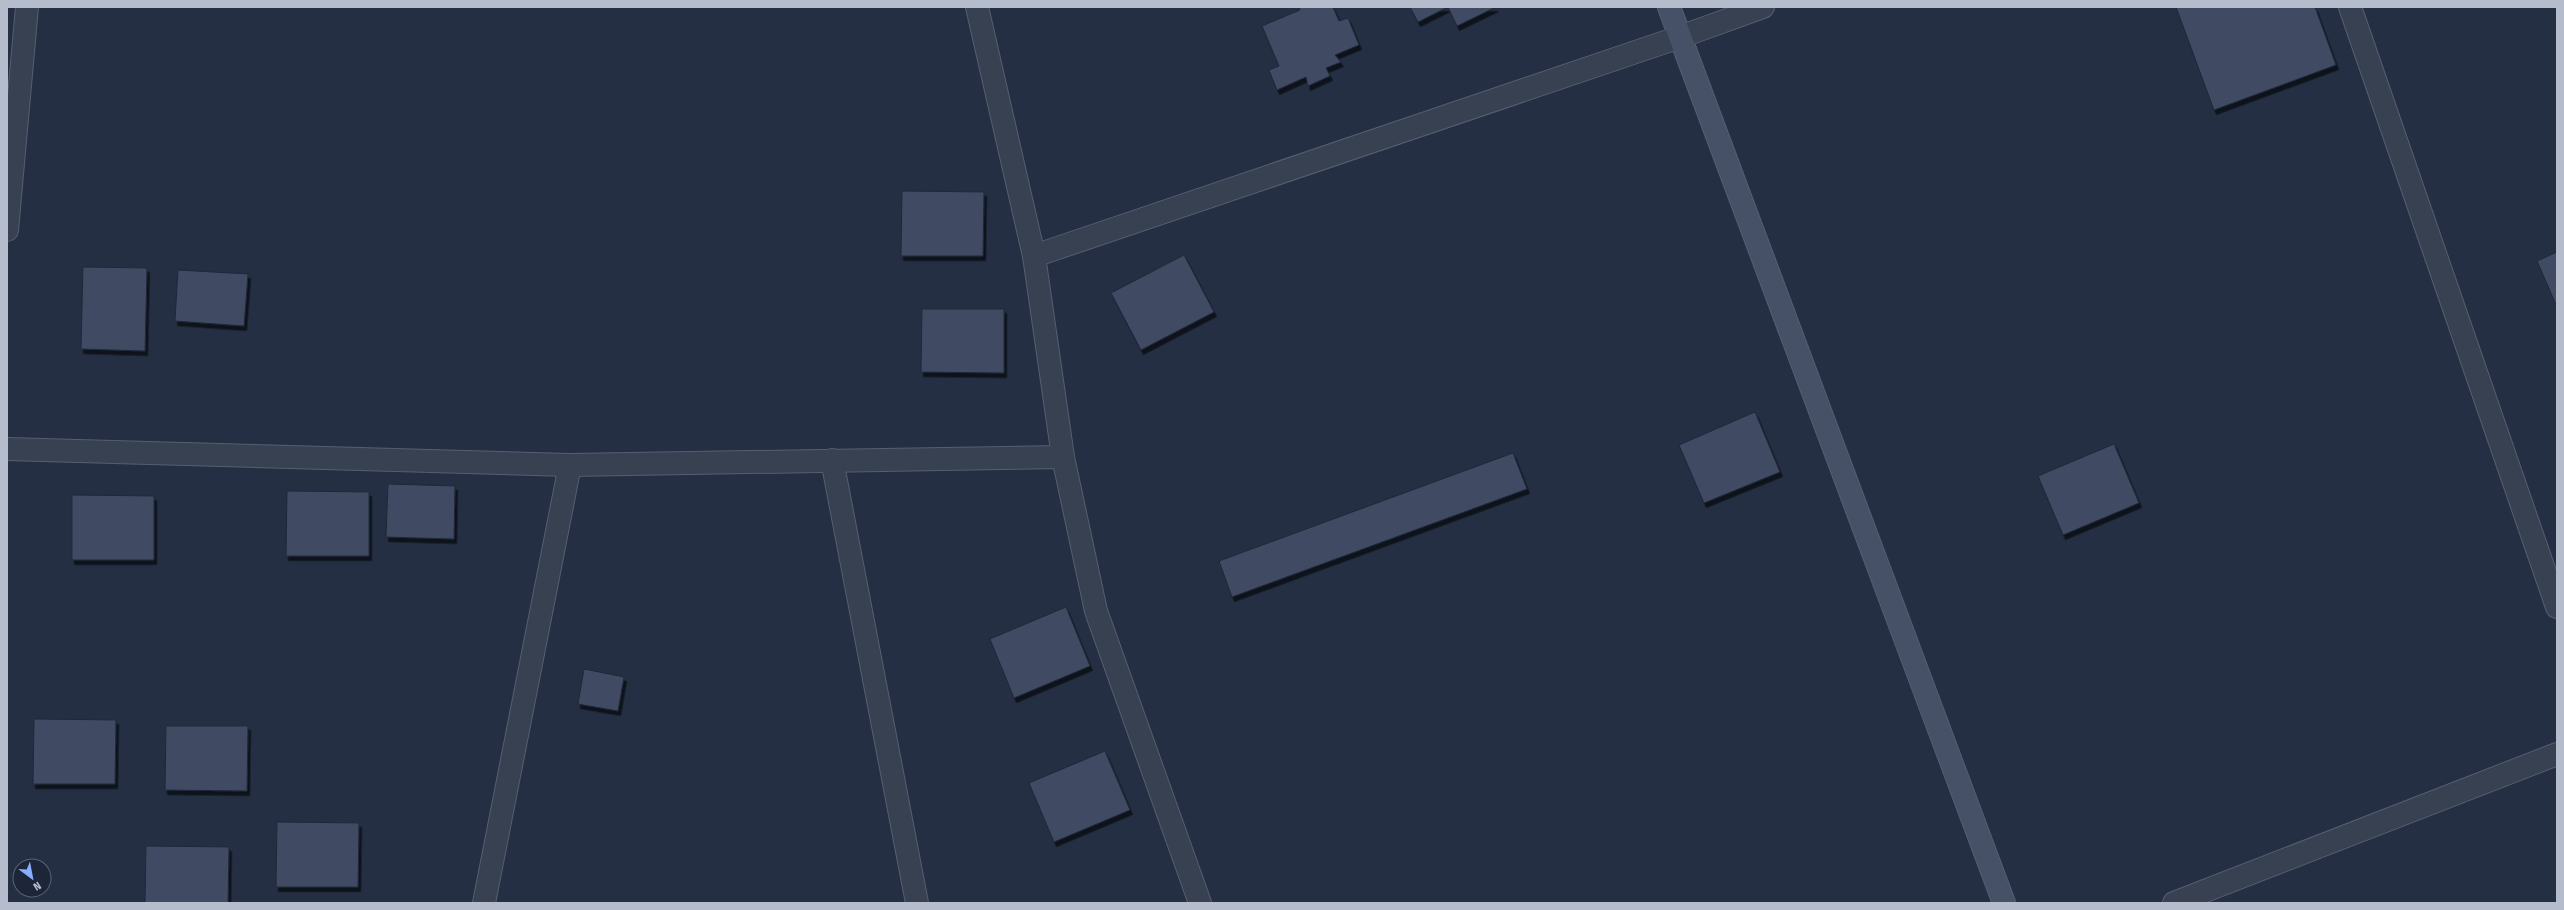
<svg xmlns="http://www.w3.org/2000/svg" width="2564" height="910" font-family="'Fira Sans Condensed',sans-serif">
  <style>
    .building { fill: #404c63; stroke: #1f283a; filter: url(#shadow) }
    .lines { fill: none; stroke-linecap: round; stroke-linejoin: round }
    .street-casing { stroke: #565f70; stroke-width: 24 }
    .secondary-casing { stroke: #565f70; stroke-width: 24 }
    .street { stroke: #384152; stroke-width: 22 }
    .secondary { stroke: #465066; stroke-width: 22 }
  </style>
  <defs>
    <filter id="shadow"><feDropShadow dx="2.5" dy="4.5" stdDeviation="0" flood-color="#0009"/></filter>
  </defs>
  <rect width="100%" height="100%" fill="#242f43"/>
  <g class="building">
    <polygon points="1299,7 1333,7 1339,21 1348,18 1359,45 1335,55 1341,62 1326,68 1330,76 1308,86 1306,77 1277,90 1269,70 1279,66 1262,26 1300,10"/>
    <polygon points="1410,7 1496,7 1457,26 1448,7 1418,22"/>
    <polygon points="2176,7 2315,7 2336,65 2214,110"/>
    <polygon points="902,191 984,192 983,256 901,256"/>
    <polygon points="2557,252 2557,307 2537,261"/>
    <polygon points="1184,255 1214,312 1141,350 1111,293"/>
    <polygon points="83,267 147,268 145,351 81,349"/>
    <polygon points="178,270 248,274 244,326 175,321"/>
    <polygon points="922,309 1004,309 1004,373 921,372"/>
    <polygon points="1755,412 1780,472 1704,503 1679,445"/>
    <polygon points="2114,444 2139,503 2063,535 2038,476"/>
    <polygon points="1513,453 1527,489 1232,597 1219,561"/>
    <polygon points="388,484 455,486 454,539 386,537"/>
    <polygon points="287,491 369,492 369,556 286,556"/>
    <polygon points="72,495 154,496 154,560 72,560"/>
    <polygon points="1066,607 1090,666 1014,698 990,639"/>
    <polygon points="584,669 624,677 618,711 578,704"/>
    <polygon points="34,719 116,720 115,784 33,784"/>
    <polygon points="166,726 248,726 247,791 165,790"/>
    <polygon points="1105,751 1130,810 1054,842 1029,783"/>
    <polygon points="277,822 359,823 358,887 276,887"/>
    <polygon points="146,846 229,847 228,903 145,903"/>
  </g>
  <g class="lines">
    <defs>
      <g id="street">
        <polyline points="977,7 1034,256 1063,457 1096,611 1200,903"/>
        <polyline points="2350,7 2557,607"/>
        <polyline points="7,230 27,7"/>
        <polyline points="1034,256 1680,37 1763,7"/>
        <polyline points="7,449 570,465 1063,457"/>
        <polyline points="832,460 917,903"/>
        <polyline points="484,903 570,465"/>
        <polyline points="2174,903 2557,754"/>
      </g>
      <polyline id="secondary" points="1669,7 2004,903"/>
    </defs>
    <use href="#street" class="street-casing"/>
    <use href="#secondary" class="secondary-casing"/>
    <use href="#street" class="street"/>
    <use href="#secondary" class="secondary"/>
  </g>
  <rect width="2564" height="910" fill="none" stroke="#b5bdcc" stroke-width="16"/>
  <g transform="translate(32 878) rotate(148)"><circle r="19" fill="#1d2638" stroke="#5a6273"/>
  <path d="M0-3L7 15L0 10L-7 15Z" fill="#88aeff"/>
  <text y="-6" font-size="11" font-weight="bold" text-anchor="middle" fill="#b5bdcc">N</text>
  </g>
</svg>
